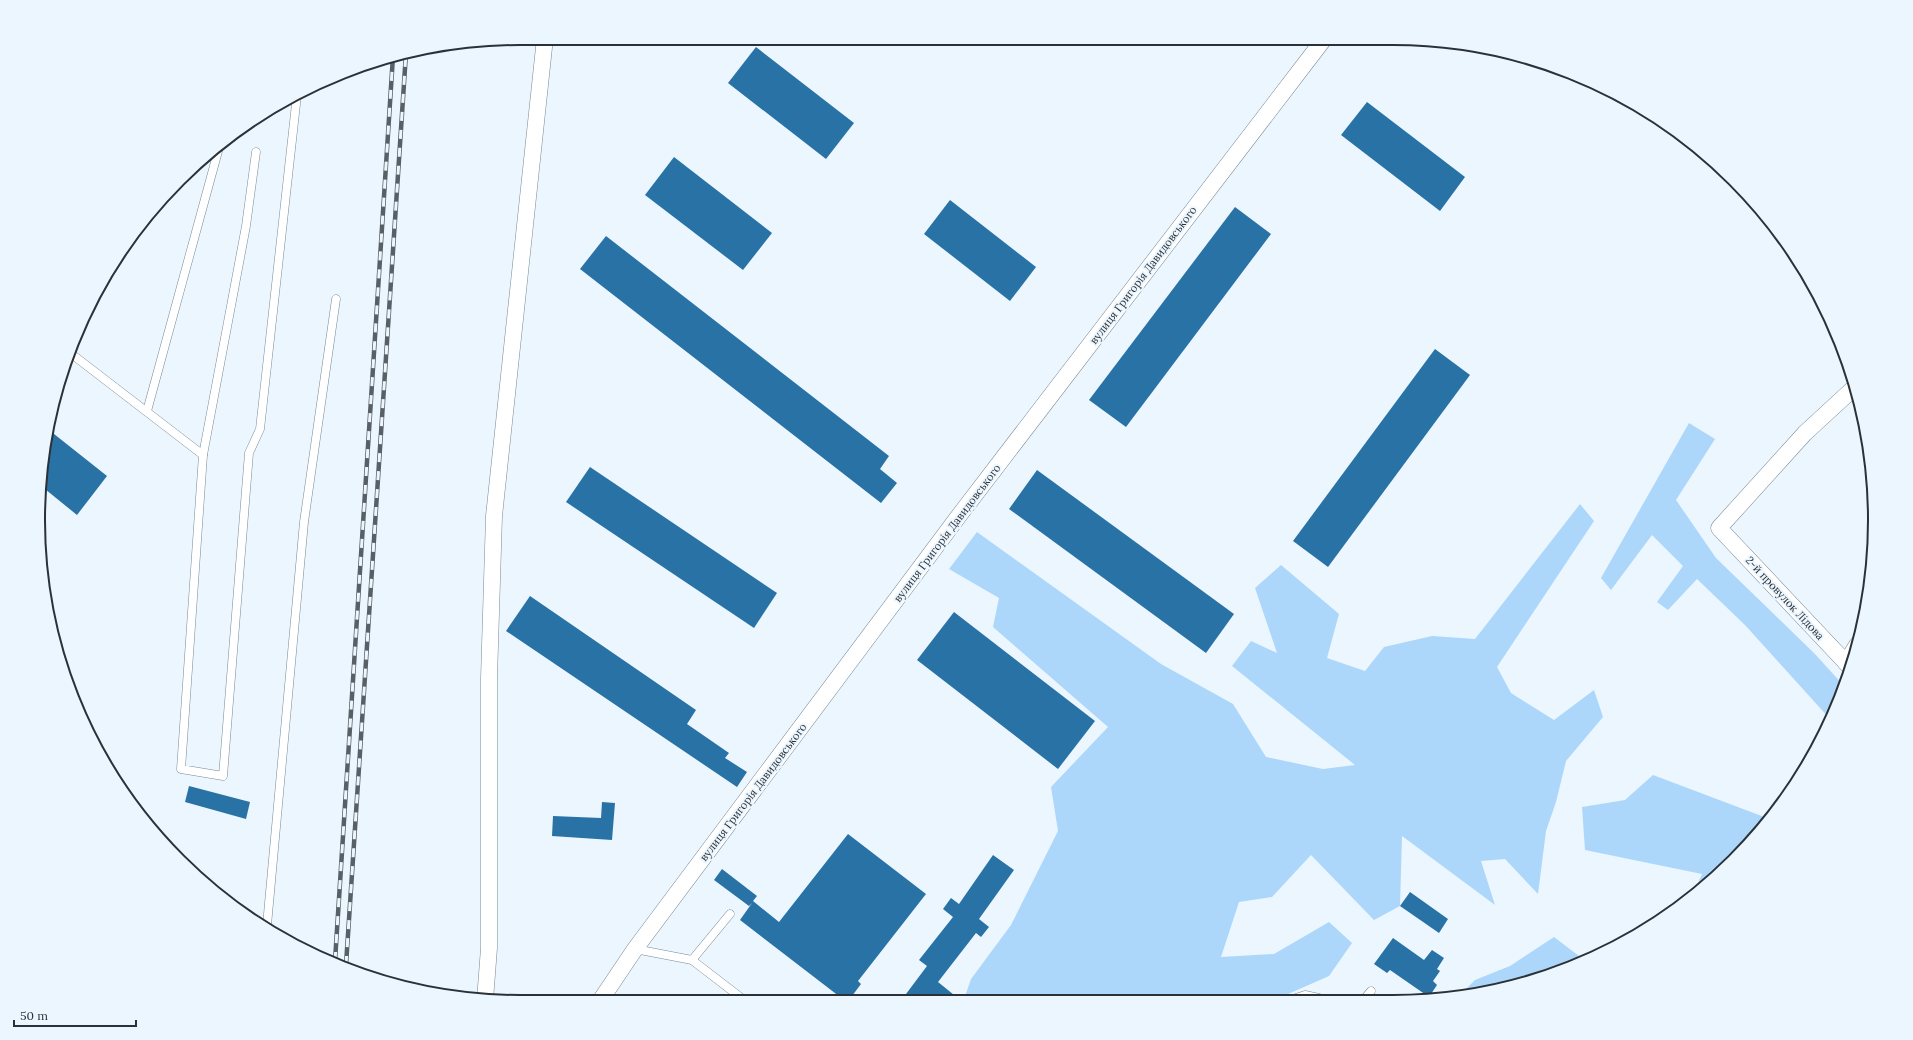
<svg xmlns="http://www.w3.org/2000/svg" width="1913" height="1040" font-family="Lora,serif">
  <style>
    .green { fill: #acd7fb }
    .building { fill: #2972a5 }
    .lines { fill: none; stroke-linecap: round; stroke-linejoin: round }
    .lane-casing { stroke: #798995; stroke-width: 9 }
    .street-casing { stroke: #798995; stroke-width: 17 }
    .lane { stroke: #fff; stroke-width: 8 }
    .street { stroke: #fff; stroke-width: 16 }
    .rail-casing { stroke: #586065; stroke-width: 4.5 }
    .rail { stroke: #ecf6fe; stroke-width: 3; stroke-dasharray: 9; stroke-linecap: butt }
    .labels { text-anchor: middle; stroke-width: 4; stroke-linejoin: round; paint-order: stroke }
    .street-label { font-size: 11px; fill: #2b3237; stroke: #ecf6fe }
    .rim { fill: none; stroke: #2b3237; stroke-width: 2 }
  </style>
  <rect width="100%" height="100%" fill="#ecf6fe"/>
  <g class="green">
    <polygon points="1689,423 1715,439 1676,500 1716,558 1815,654 1844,686 1830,719 1745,625 1697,579 1668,610 1657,602 1683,566 1652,535 1611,590 1601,578"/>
    <polygon points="1580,504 1594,521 1497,667 1511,693 1554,720 1594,690 1603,717 1566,761 1556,802 1546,831 1538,894 1505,859 1481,861 1495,905 1402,836 1400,906 1374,920 1311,855 1272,897 1239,902 1221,957 1274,954 1329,922 1352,943 1329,976 1279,998 964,999 971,979 1011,925 1058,831 1051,787 1108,727 993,627 999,598 949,569 977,532 1161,664 1233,704 1266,757 1323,769 1355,765 1232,666 1251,641 1277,653 1255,588 1281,565 1339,614 1327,658 1365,671 1384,647 1432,636 1475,639"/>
    <polygon points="1653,775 1767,818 1734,861 1693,894 1702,874 1585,850 1582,807 1625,800"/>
    <polygon points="1554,937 1583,959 1548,976 1458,997 1475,980 1510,966"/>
  </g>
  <g class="building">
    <polygon points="756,47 854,123 826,159 728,83"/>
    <polygon points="1367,102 1465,177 1440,211 1341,135"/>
    <polygon points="674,157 772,233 743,270 645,195"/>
    <polygon points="950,200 1036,267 1010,301 924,234"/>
    <polygon points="1235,207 1271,234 1126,427 1089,400"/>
    <polygon points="606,236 889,456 880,469 897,483 881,503 580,269"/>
    <polygon points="1435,349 1470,375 1328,567 1293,541"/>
    <polygon points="49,430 107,476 77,515 40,485"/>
    <polygon points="590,467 777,593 754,628 566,502"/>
    <polygon points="1037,470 1234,614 1206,653 1009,509"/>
    <polygon points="530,596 696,710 687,724 729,753 725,758 747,772 737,787 506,631"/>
    <polygon points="954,612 1095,721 1058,769 917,660"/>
    <polygon points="189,786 250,802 246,819 185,802"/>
    <polygon points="602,802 615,803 612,840 552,836 553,816 601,818"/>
    <polygon points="848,834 926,894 858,981 861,984 849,1000 844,1000 740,920 752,903 749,906 714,880 722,869 757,896 753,901 779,922"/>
    <polygon points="993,855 1014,870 979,919 989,927 981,937 976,933 938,982 959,999 913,1000 906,994 927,966 919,960 953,917 943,909 951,898 959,904"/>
    <polygon points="1410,892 1448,919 1439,933 1400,906"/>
    <polygon points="1393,938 1424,960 1432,950 1444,958 1437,969 1440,971 1433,981 1437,985 1429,997 1390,970 1387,973 1374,964"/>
  </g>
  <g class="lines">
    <defs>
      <g id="lane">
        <polyline points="69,352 203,455 181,769 223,776 249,453 260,429 297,95"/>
        <polyline points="147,411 220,144"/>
        <polyline points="203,455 246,226 256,152"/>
        <polyline points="263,927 267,925 304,522 336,299"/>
        <polyline points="635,949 692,960 744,1000"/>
        <polyline points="692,960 730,914"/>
        <polyline points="1296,998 1305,995 1319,998"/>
        <polyline points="1365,998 1371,991"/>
      </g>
      <g id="street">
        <polyline points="1846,663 1857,645"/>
        <polyline points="1851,668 1719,528 1805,433 1855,387"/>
        <polyline points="485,1000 489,948 489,678 494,516 545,38"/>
        <polyline points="600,1001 635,949 961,513 1324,39"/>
      </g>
    </defs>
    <use href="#lane" class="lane-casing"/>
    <use href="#street" class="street-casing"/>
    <use href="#lane" class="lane"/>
    <use href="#street" class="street"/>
    <defs>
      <g id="rail">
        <polyline points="335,961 393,56"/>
        <polyline points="346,965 406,53"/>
      </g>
    </defs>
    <use href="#rail" class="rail-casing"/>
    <use href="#rail" class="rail"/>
  </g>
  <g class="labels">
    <g class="street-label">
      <text transform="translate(1143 275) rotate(-53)" y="4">вулиця Григорія Давидовського</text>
      <text transform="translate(947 533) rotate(-53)" y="4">вулиця Григорія Давидовського</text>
      <text transform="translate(1785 598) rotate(47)" y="4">2-й провулок Лідова</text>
      <text transform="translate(753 792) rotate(-53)" y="4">вулиця Григорія Давидовського</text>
    </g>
  </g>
  <path d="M0 0H1913V1040H0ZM520 45H1393A475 475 0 0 1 1868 520V520A475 475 0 0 1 1393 995H520A475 475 0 0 1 45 520V520A475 475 0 0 1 520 45Z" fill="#ecf6fe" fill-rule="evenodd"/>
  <path class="rim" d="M520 45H1393A475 475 0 0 1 1868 520V520A475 475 0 0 1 1393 995H520A475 475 0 0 1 45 520V520A475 475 0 0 1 520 45Z"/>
  <path d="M14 1020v6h122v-6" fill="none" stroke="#2b3237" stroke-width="2"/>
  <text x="20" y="1020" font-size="12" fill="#2b3237" stroke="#ecf6fe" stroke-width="3" paint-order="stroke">50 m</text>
</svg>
